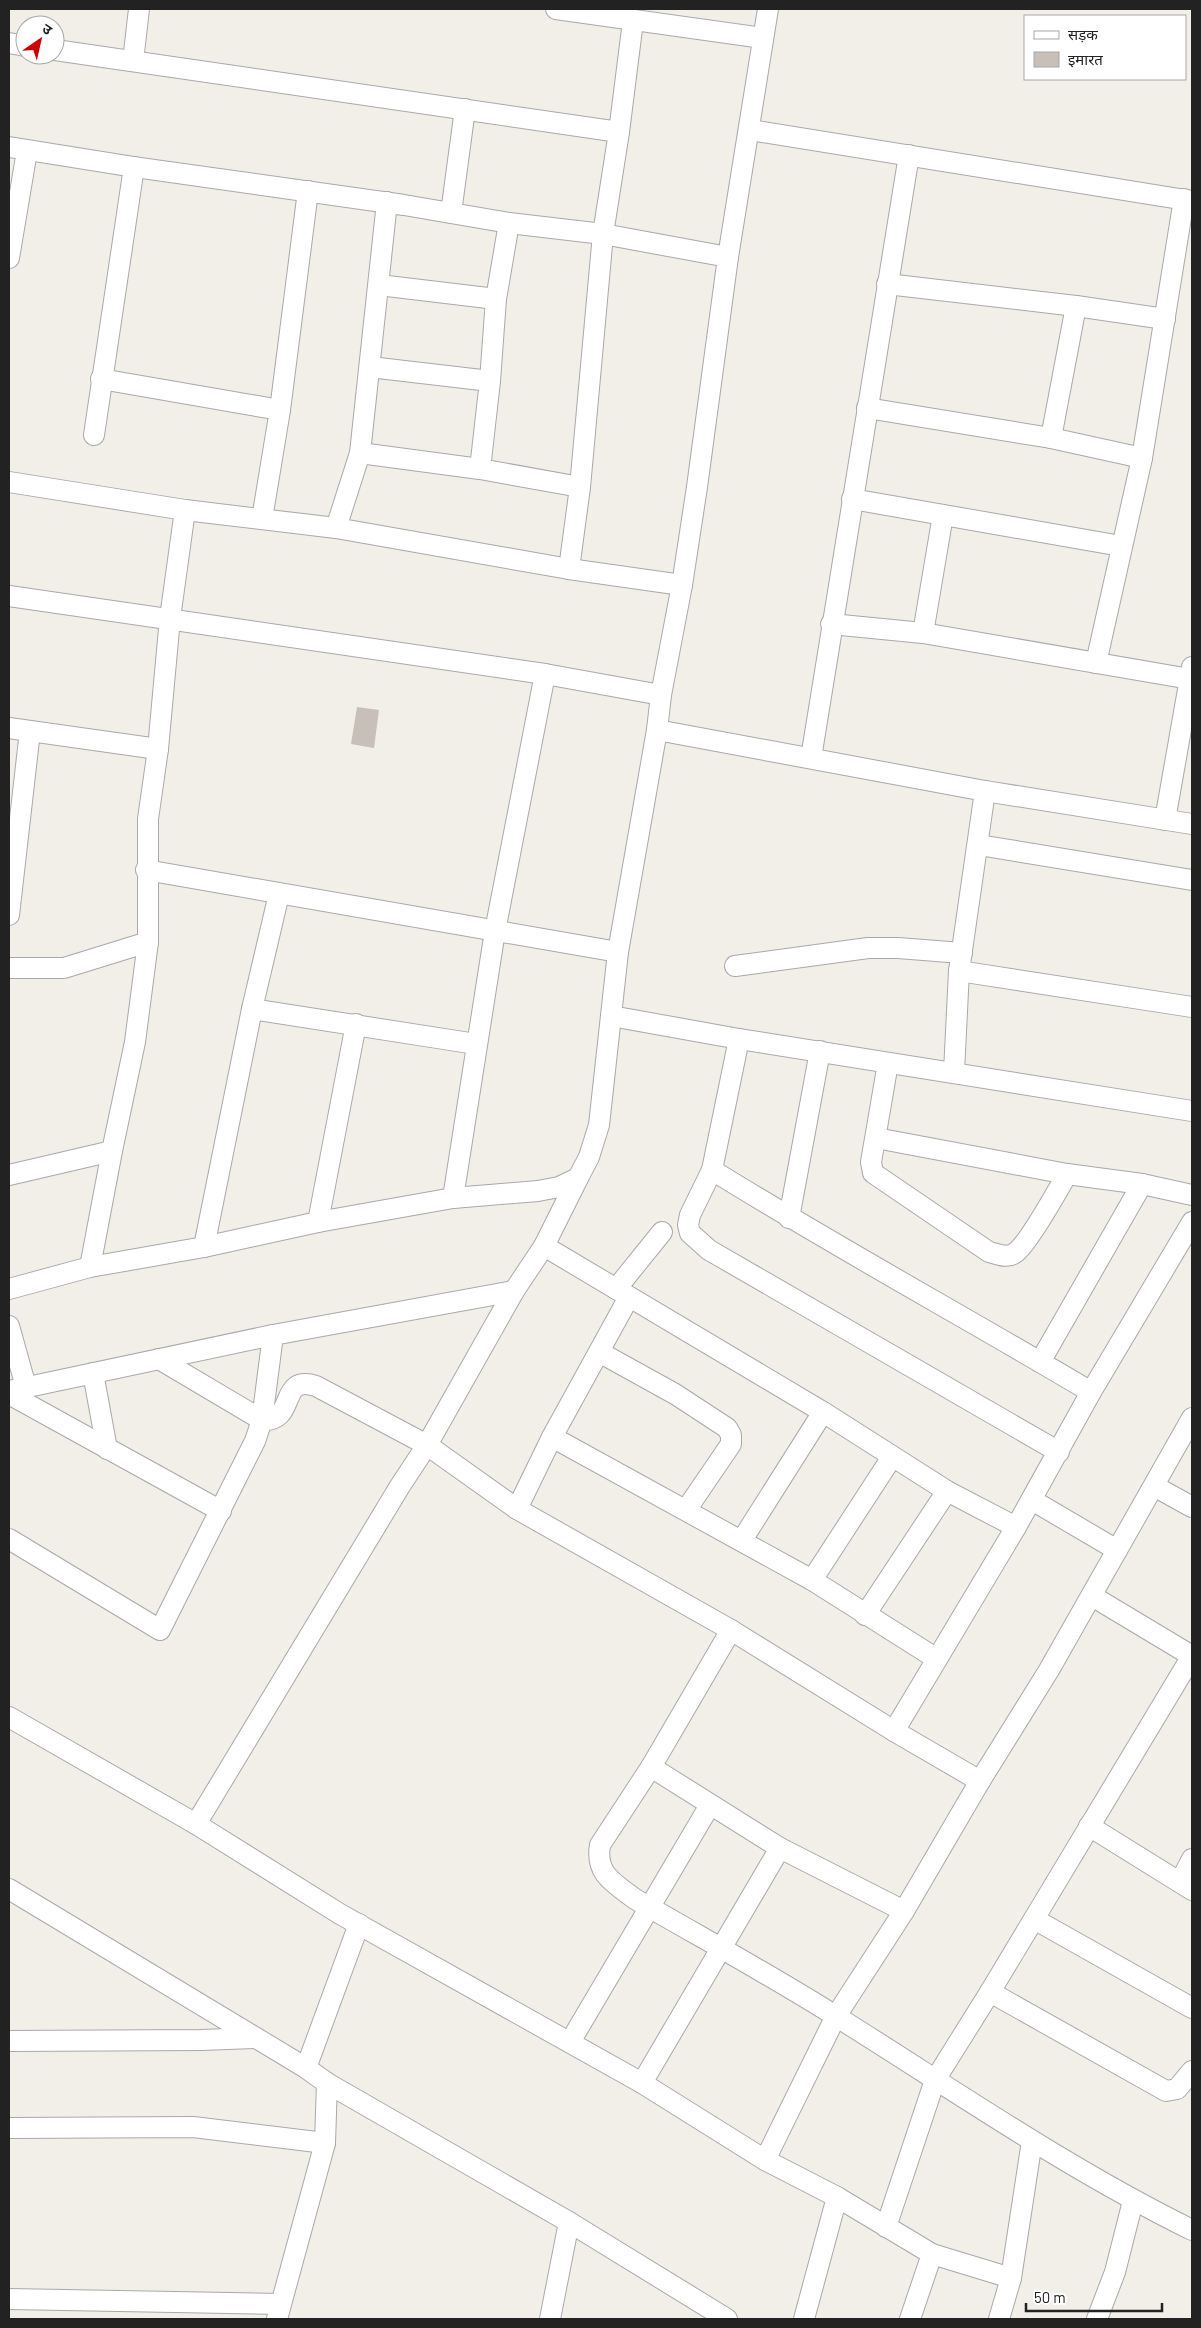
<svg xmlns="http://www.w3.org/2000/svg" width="1201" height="2328" font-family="Barlow,'Noto Sans Devanagari',sans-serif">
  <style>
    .building { fill: #c7bfb8 }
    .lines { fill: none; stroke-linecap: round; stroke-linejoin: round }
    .minor-casing { stroke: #a9a9a9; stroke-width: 22 }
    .minor { stroke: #fff; stroke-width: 20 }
  </style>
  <rect width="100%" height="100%" fill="#f2efe9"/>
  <polygon class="building" points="357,707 379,710 374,748 351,744"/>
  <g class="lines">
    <defs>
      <g id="minor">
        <polyline points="556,9 763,38"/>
        <polyline points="9,43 25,46"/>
        <polyline points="55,50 619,132 633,21"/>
        <polyline points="133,61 139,9"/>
        <polyline points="750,130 1192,201"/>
        <polyline points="9,147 134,167 404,205 509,223 603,234 728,257"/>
        <polyline points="451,213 465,109"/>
        <polyline points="9,258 27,151"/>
        <polyline points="887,284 1076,306 1165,319"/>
        <polyline points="379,285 496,299"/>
        <polyline points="370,367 490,381"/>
        <polyline points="101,379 280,410"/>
        <polyline points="867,408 1051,438 1142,458"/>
        <polyline points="94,435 134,167"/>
        <polyline points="1051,438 1076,306"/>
        <polyline points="360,453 480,469 580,487"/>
        <polyline points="480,469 490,381 496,299 509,223"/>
        <polyline points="9,482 185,510 336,528 569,569 682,585"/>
        <polyline points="852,499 1121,546"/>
        <polyline points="262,519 280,410 308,191"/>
        <polyline points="336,528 360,453 387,202"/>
        <polyline points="569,569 580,487 603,234 619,132"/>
        <polyline points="9,596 545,674 661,695"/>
        <polyline points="831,624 923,633 1190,679"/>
        <polyline points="923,633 943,515"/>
        <polyline points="1096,663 1142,458 1184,199"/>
        <polyline points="9,728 158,749"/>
        <polyline points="657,730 985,791 1192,824"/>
        <polyline points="811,758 909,155"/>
        <polyline points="1165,820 1192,667"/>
        <polyline points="979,845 1192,880"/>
        <polyline points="146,870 618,952"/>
        <polyline points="9,915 30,731"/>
        <polyline points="735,966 868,948 898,948 962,953"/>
        <polyline points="9,968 64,968 148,942"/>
        <polyline points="959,971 1192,1007"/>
        <polyline points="252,1009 476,1044"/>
        <polyline points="611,1016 739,1039 1192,1111"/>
        <polyline points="739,1039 712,1170 690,1215 688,1225 690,1233 709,1250 1059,1452"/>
        <path d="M888,1063L871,1162L873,1173L989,1252C998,1254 1007,1259 1015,1253C1028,1244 1058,1190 1067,1174"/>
        <polyline points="954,1072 959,971 985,791"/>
        <polyline points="876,1138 1067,1174 1142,1184 1192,1195"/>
        <path d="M712,1170C836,1247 965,1317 1091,1392"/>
        <polyline points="9,1175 112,1151"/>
        <polyline points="453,1198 495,931 545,674"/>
        <polyline points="789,1218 820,1051"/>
        <polyline points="318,1222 356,1024"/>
        <polyline points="544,1246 823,1412 947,1491 1016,1527"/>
        <polyline points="204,1247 252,1009 279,894"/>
        <polyline points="90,1267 112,1151 135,1042 148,942 148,819 158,749 170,618 185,510"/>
        <polyline points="9,1289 90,1267 204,1247 318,1222 453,1198 538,1191 559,1187 578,1178 589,1157 599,1125 618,952 657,730 661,695 682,585 697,487 728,257 768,9"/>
        <polyline points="616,1289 662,1232"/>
        <polyline points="9,1326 26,1387"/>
        <polyline points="599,1352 675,1394 727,1428 731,1435 731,1444 686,1510"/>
        <path d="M159,1359L262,1420C298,1422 277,1374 316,1386L427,1445L517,1509L731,1630L894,1731L980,1781"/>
        <polyline points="1040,1362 1142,1184"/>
        <polyline points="93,1373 107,1449"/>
        <polyline points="9,1391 273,1335 514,1291"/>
        <polyline points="9,1394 221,1511"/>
        <polyline points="552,1437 812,1580 937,1659"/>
        <polyline points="1154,1486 1192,1507"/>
        <polyline points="1032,1500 1117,1550"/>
        <polyline points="517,1509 552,1437 629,1297"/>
        <polyline points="9,1539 160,1630 255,1441 262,1420 273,1335"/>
        <polyline points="742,1540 823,1412"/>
        <polyline points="812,1580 892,1457"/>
        <polyline points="1092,1596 1192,1656"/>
        <polyline points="865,1615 947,1491"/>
        <path d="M731,1630L651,1767L600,1845C595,1874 614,1883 635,1899C702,1938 771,1975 837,2017C954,2090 1068,2169 1192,2230"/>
        <polyline points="9,1717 196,1824 340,1914 642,2083 765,2160 837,2197 932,2254 1011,2278"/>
        <polyline points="894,1731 1016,1527 1091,1392 1192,1222"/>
        <polyline points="651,1767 780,1848 904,1911"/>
        <polyline points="196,1824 400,1486 427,1445 514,1291 544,1246 578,1178"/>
        <polyline points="1089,1826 1192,1890"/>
        <polyline points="1180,1882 1192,1859"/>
        <polyline points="9,1889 306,2068 327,2083 569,2222 727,2319"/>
        <polyline points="1034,1919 1192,2008"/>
        <polyline points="990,1992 1166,2091 1177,2089 1192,2071"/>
        <polyline points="9,2041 201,2040 254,2038"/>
        <polyline points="570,2042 710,1805"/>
        <polyline points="306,2068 359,1924"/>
        <polyline points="642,2083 780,1848"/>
        <polyline points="9,2128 193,2127 325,2143"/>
        <polyline points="765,2160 836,2016 904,1911 980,1781 1049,1670 1192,1418"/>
        <polyline points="886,2227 935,2080 990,1992 1192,1656"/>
        <polyline points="9,2299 279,2304"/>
        <polyline points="277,2319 325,2143 327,2083"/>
        <polyline points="550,2319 569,2222"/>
        <polyline points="804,2319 837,2197"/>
        <polyline points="910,2319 932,2254"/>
        <polyline points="999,2319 1011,2278 1032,2141"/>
        <polyline points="1097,2319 1115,2272 1133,2201"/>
      </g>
    </defs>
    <use href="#minor" class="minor-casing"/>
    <use href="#minor" class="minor"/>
  </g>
  <rect width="1201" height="2328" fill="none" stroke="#222222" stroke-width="20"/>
  <rect x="1024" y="15" width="162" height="65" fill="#ffffff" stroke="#a7a7a7"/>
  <rect x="1034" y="31" width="25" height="8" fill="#ffffff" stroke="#a7a7a7"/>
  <text x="1068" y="40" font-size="15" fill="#222222">सड़क</text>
  <rect x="1034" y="52" width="25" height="15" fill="#c7bfb8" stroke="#a7a7a7"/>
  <text x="1068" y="65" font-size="15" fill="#222222">इमारत</text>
  <g transform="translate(40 40) rotate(34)"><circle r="24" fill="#ffffff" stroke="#a7a7a7"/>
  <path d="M0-4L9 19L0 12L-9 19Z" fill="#d40000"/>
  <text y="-8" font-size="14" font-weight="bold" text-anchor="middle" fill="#222222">उ</text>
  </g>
  <path d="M1026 2303v8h136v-8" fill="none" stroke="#222222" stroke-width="2.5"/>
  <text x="1034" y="2303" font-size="15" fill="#222222" stroke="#ffffff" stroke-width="4" paint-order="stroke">50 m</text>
</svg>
